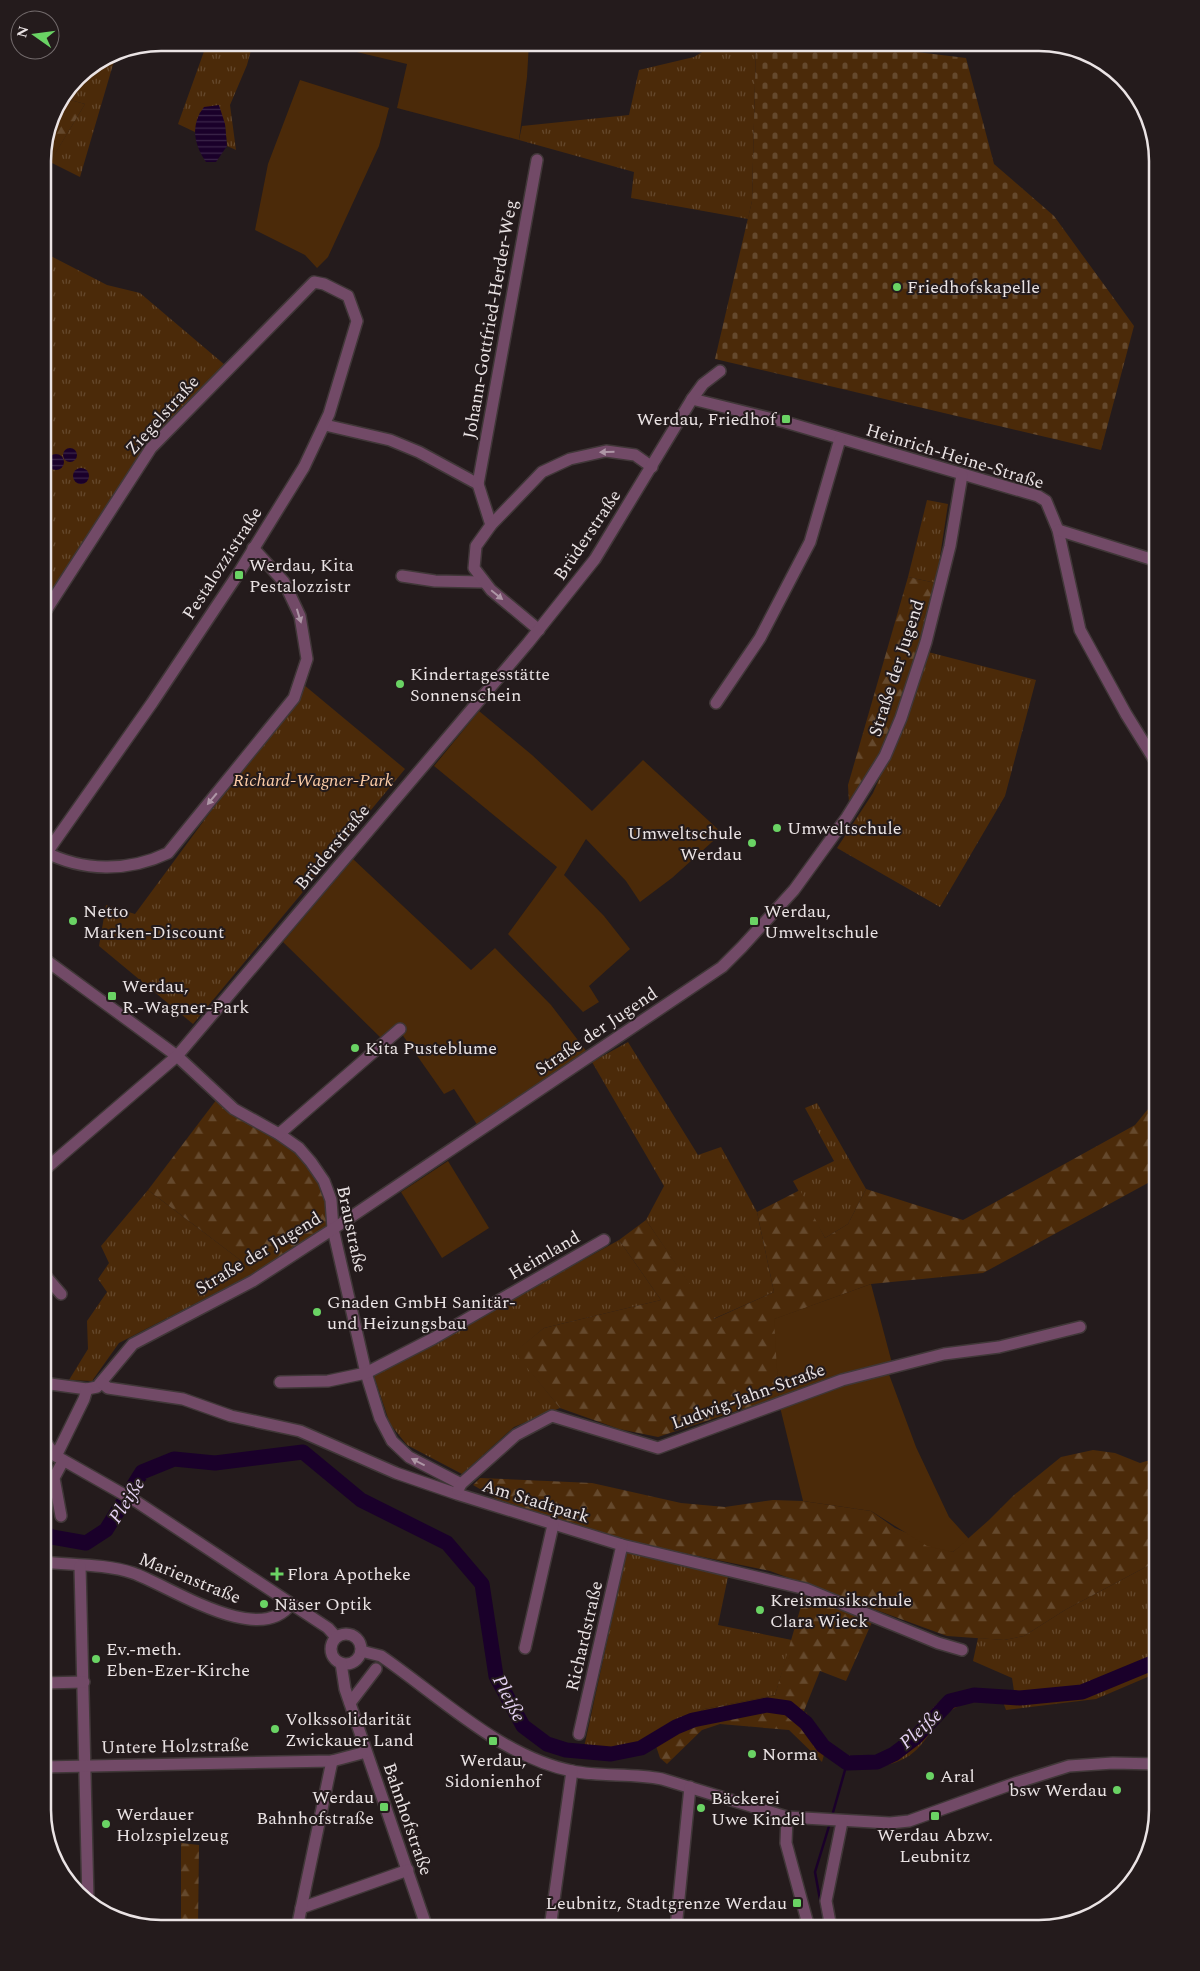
<svg xmlns="http://www.w3.org/2000/svg" width="1200" height="1971" font-family="Spectral,serif">
  <style>
    .grass { fill: url(#grass-tufts) }
    .forest { fill: url(#forest-firs) }
    .cemetery { fill: url(#cemetery-stones) }
    .garden { fill: #4b2a09 }
    .water { fill: url(#water-rules) }
    .lines { fill: none; stroke-linecap: round; stroke-linejoin: round }
    .stream { stroke: #1a002a; stroke-width: 2.5 }
    .river { stroke: #1a002a; stroke-width: 15 }
    .minor-casing { stroke: #403738; stroke-width: 14 }
    .minor { stroke: #724a67; stroke-width: 11 }
    .oneway { fill: #ae96a6 }
    .poi-dot { fill: #6ad364; stroke: #241b1c; stroke-width: 2 }
    .labels { text-anchor: middle; stroke-width: 4; stroke-linejoin: round; paint-order: stroke }
    .poi-label { font-size: 18px; fill: #eae3e4; stroke: #241b1c; text-anchor: start }
    .street-label { font-size: 18px; fill: #eae3e4; stroke: #241b1c }
    .park-label { font-size: 18px; font-style: italic; fill: #fccca6; stroke: #241b1c }
    .water-label { font-size: 19px; font-style: italic; fill: #e6d3f4; stroke: #241b1c }
    .rim { fill: none; stroke: #eae3e4; stroke-width: 2.5 }
  </style>
  <defs>
    <pattern id="grass-tufts" width="24" height="20" patternUnits="userSpaceOnUse" patternTransform="scale(1.25)"><rect width="24" height="20" fill="#4b2a09"/><path d="M3 7l-1-3M5 7V3M7 7l1-3M15 17l-1-3M17 17v-4M19 17l1-3" fill="none" stroke="#65492d"/></pattern>
    <pattern id="forest-firs" width="22" height="20" patternUnits="userSpaceOnUse" patternTransform="scale(1.25)"><rect width="22" height="20" fill="#4b2a09"/><path d="M5 1l3.5 6h-7zM16 11l3.5 6h-7z" fill="#65492d"/></pattern>
    <pattern id="cemetery-stones" width="16" height="16" patternUnits="userSpaceOnUse" patternTransform="scale(1.25)"><rect width="16" height="16" fill="#4b2a09"/><path d="M2 7V4a2 2 0 0 1 4 0v3zM10 15v-3a2 2 0 0 1 4 0v3z" fill="#65492d"/></pattern>
    <pattern id="water-rules" width="6" height="5" patternUnits="userSpaceOnUse" patternTransform="scale(1.25)"><rect width="6" height="5" fill="#1a002a"/><path d="M0 2.5h6" fill="none" stroke="#3b2549"/></pattern>
  </defs>
  <rect width="100%" height="100%" fill="#241b1c"/>
  <g class="grass">
    <polygon points="207,43 253,43 247,65 230,105 236,150 227,146 225,124 200,112 195,132 178,124"/>
    <polygon points="717,43 756,43 752,201 748,219 631,198 634,172 519,140 522,126 629,115 639,70 694,57"/>
    <polygon points="117,51 80,177 50,162 85,104 63,98 77,77"/>
    <polygon points="43,252 107,285 140,293 225,365 147,446 43,608"/>
    <polygon points="927,500 948,504 936,583 908,577"/>
    <polygon points="928,652 1036,680 1005,796 940,907 837,848 873,793 903,724"/>
    <polygon points="304,685 405,769 193,1024 99,946 106,905 135,914"/>
    <polygon points="628,1042 698,1155 721,1147 757,1212 774,1292 713,1319 646,1220 664,1186 592,1062"/>
    <polygon points="817,1103 866,1189 848,1224 825,1238 793,1181 834,1161 805,1108"/>
    <polygon points="148,1190 256,1272 119,1343 92,1381 69,1380 88,1349 87,1321 107,1292 98,1279 109,1263 101,1246"/>
    <polygon points="619,1240 661,1300 544,1328 515,1352 560,1408 514,1427 462,1474 407,1445 390,1424 374,1376"/>
    <polygon points="622,1545 729,1572 718,1625 792,1640 775,1695 704,1709 641,1748 611,1754 583,1752 615,1605 610,1603"/>
    <path d="M1157,1561V1673L1096,1699L1006,1710L1003,1702C986,1701 965,1700 950,1711C938,1719 930,1735 920,1746C903,1766 874,1769 849,1768L845,1766L822,1748L800,1721L806,1712C829,1754 864,1777 906,1739C916,1730 933,1705 942,1700C954,1694 970,1691 983,1691C994,1691 1003,1694 1014,1691L1012,1678L973,1661L978,1638L1004,1640L1024,1636L1065,1610Z"/>
  </g>
  <g class="forest">
    <path d="M63,98L85,104L43,174C43,146 47,122 63,98Z"/>
    <path d="M908,577L936,583C919,641 906,705 877,758C869,774 858,789 849,804L848,785Z"/>
    <polygon points="1157,1098 1157,1178 983,1273 871,1284 775,1319 779,1397 658,1437 619,1429 560,1408 514,1352 544,1328 661,1300 619,1240 646,1220 714,1319 774,1292 757,1212 800,1190 825,1238 848,1224 866,1189 963,1220 1135,1125"/>
    <polygon points="217,1099 279,1134 324,1181 333,1229 281,1263 256,1272 148,1190"/>
    <polygon points="1093,1450 1115,1453 1140,1463 1157,1458 1157,1561 1065,1610 1024,1636 1004,1640 947,1636 770,1571 631,1542 576,1526 497,1499 473,1485 480,1478 592,1483 681,1503 725,1507 773,1500 803,1501 871,1511 895,1528 953,1552 989,1520 1014,1495 1061,1457"/>
    <polygon points="804,1596 872,1622 846,1681 820,1671 800,1721 825,1751 822,1762 789,1730 720,1724 702,1730 667,1764 660,1758 654,1740 704,1709 775,1695"/>
    <polygon points="181,1843 199,1845 198,1928 181,1928"/>
  </g>
  <polygon class="cemetery" points="756,43 843,43 966,58 994,164 1054,216 1134,326 1101,450 715,359 752,201"/>
  <g class="garden">
    <polygon points="319,43 529,43 527,77 519,140 397,108 407,64"/>
    <polygon points="300,80 389,108 379,146 328,257 317,268 305,255 255,230 268,164"/>
    <polygon points="479,711 532,755 592,811 643,760 722,833 672,878 640,902 626,881 586,839 564,875 604,916 630,949 589,986 599,1002 583,1012 508,934 557,867 434,766"/>
    <polygon points="353,859 471,970 495,948 551,1005 587,1052 478,1126 454,1089 444,1094 399,1030 381,1038 283,942"/>
    <polygon points="448,1161 489,1228 442,1258 401,1192"/>
    <polygon points="871,1284 893,1367 887,1369 916,1447 949,1517 969,1539 953,1552 927,1546 871,1511 803,1501 779,1403 774,1319"/>
  </g>
  <g class="water">
    <path d="M219,105L225,124L227,146L216,162H206C194,145 190,125 204,107Z"/>
    <circle cx="70" cy="455" r="7"/>
    <circle cx="56" cy="462" r="8"/>
    <circle cx="81" cy="476" r="8"/>
  </g>
  <g class="lines">
    <g class="stream">
      <polyline points="832,1816 847,1763"/>
      <polyline points="825,1927 815,1872 830,1823"/>
    </g>
    <polyline class="river" points="43,1532 52,1537 86,1543 106,1530 142,1472 174,1459 215,1463 303,1452 361,1500 447,1543 482,1584 496,1676 523,1726 547,1744 566,1750 611,1754 641,1748 676,1727 693,1720 767,1705 788,1708 806,1723 823,1746 847,1763 877,1762 894,1754 915,1738 950,1701 974,1695 1020,1698 1082,1692 1157,1661"/>
    <defs>
      <g id="minor">
        <polyline points="692,399 785,422 1038,496 1046,501 1058,530 1080,630 1126,714 1157,764"/>
        <polyline points="325,425 390,440 419,452 478,484 491,525"/>
        <polyline points="478,484 537,160"/>
        <polyline points="1058,530 1157,561"/>
        <polyline points="402,576 435,581 482,582"/>
        <polyline points="539,630 491,590 474,568 476,546 491,525 542,472 570,459 606,451 635,455 652,467"/>
        <polyline points="716,703 760,638 810,542 840,439"/>
        <path d="M43,851C83,872 128,872 168,853L294,698L307,659L300,616L284,582L253,548"/>
        <polyline points="43,858 152,703 238,574 304,467 329,414 357,321 348,296 324,284 314,282 151,448 43,615"/>
        <polyline points="43,958 177,1056 234,1109 279,1134 299,1148 311,1162 324,1181 331,1200 333,1229 366,1373 380,1418 392,1441 409,1457 461,1484"/>
        <polyline points="279,1134 400,1029"/>
        <polyline points="43,1171 177,1056 528,643 595,559 692,399 703,384 720,371"/>
        <polyline points="43,1273 61,1294"/>
        <polyline points="280,1382 328,1381 366,1373 434,1338 604,1240"/>
        <polyline points="43,1383 87,1389 97,1387 133,1344 253,1281 333,1229 722,967 742,947 794,890 847,817 885,756 901,718 926,642 950,546 962,475"/>
        <polyline points="102,1383 108,1388 183,1399 231,1416 300,1431 396,1473 457,1494 622,1545 806,1589 938,1643 962,1650"/>
        <polyline points="43,1439 56,1456 137,1502 328,1628 336,1637"/>
        <polyline points="56,1456 84,1399 87,1389"/>
        <polyline points="458,1490 461,1484 516,1435 552,1416 658,1448 842,1380 944,1354 999,1347 1080,1327"/>
        <polyline points="61,1516 54,1478 63,1461"/>
        <path d="M43,1562C72,1565 106,1564 133,1573C170,1586 259,1648 291,1604"/>
        <polyline points="80,1566 88,1900"/>
        <circle cx="346" cy="1649" r="15"/>
        <polyline points="525,1648 553,1525"/>
        <path d="M361,1651L381,1656C438,1695 501,1757 572,1771C601,1777 632,1773 662,1779L787,1817L890,1823L909,1821L1015,1783L1069,1766L1113,1763L1157,1764"/>
        <polyline points="341,1663 345,1689 427,1928"/>
        <polyline points="43,1683 84,1682"/>
        <polyline points="350,1703 376,1669"/>
        <polyline points="579,1734 622,1545"/>
        <polyline points="43,1767 332,1761 366,1752"/>
        <polyline points="787,1817 786,1843 809,1928"/>
        <polyline points="301,1908 408,1870"/>
        <polyline points="297,1928 332,1761"/>
        <polyline points="554,1928 551,1921 572,1771"/>
        <polyline points="676,1928 690,1787"/>
        <polyline points="831,1928 826,1901 842,1822"/>
      </g>
    </defs>
    <use href="#minor" class="minor-casing"/>
    <use href="#minor" class="minor"/>
  </g>
  <defs><path id="oneway-solid" d="M-6-.8H1V-3.2L6.5 0L1 3.2V.8H-6Z" transform="scale(1.25)"/></defs>
  <g class="oneway">
    <use href="#oneway-solid" transform="translate(607 452) rotate(179)"/>
    <use href="#oneway-solid" transform="translate(497 595) rotate(39)"/>
    <use href="#oneway-solid" transform="translate(299 616) rotate(73)"/>
    <use href="#oneway-solid" transform="translate(212 799) rotate(130)"/>
    <use href="#oneway-solid" transform="translate(418 1462) rotate(-153)"/>
  </g>
  <g class="poi-dot">
    <circle cx="897" cy="287" r="5"/>
    <rect x="781" y="414" width="10" height="10" rx="2.5"/>
    <rect x="234" y="570" width="10" height="10" rx="2.5"/>
    <circle cx="400" cy="684" r="5"/>
    <circle cx="777" cy="828" r="5"/>
    <circle cx="752" cy="843" r="5"/>
    <circle cx="73" cy="921" r="5"/>
    <rect x="749" y="916" width="10" height="10" rx="2.5"/>
    <rect x="107" y="991" width="10" height="10" rx="2.5"/>
    <circle cx="355" cy="1048" r="5"/>
    <circle cx="317" cy="1312" r="5"/>
    <path d="M274.5 1566.5h5v5h5v5h-5v5h-5v-5h-5v-5h5z"/>
    <circle cx="264" cy="1604" r="5"/>
    <circle cx="760" cy="1610" r="5"/>
    <circle cx="96" cy="1659" r="5"/>
    <circle cx="275" cy="1729" r="5"/>
    <rect x="488" y="1736" width="10" height="10" rx="2.5"/>
    <circle cx="752" cy="1754" r="5"/>
    <circle cx="930" cy="1776" r="5"/>
    <circle cx="1117" cy="1790" r="5"/>
    <rect x="379" y="1802" width="10" height="10" rx="2.5"/>
    <circle cx="701" cy="1808" r="5"/>
    <rect x="930" y="1811" width="10" height="10" rx="2.5"/>
    <circle cx="106" cy="1824" r="5"/>
    <rect x="792" y="1898" width="10" height="10" rx="2.5"/>
  </g>
  <g class="labels">
    <g class="poi-label">
      <text x="907" y="293">Friedhofskapelle</text>
      <text x="776" y="425" text-anchor="end">Werdau, Friedhof</text>
      <text x="249" y="571">Werdau, Kita<tspan x="249" dy="21">Pestalozzistr</tspan></text>
      <text x="410" y="680">Kindertagesstätte<tspan x="410" dy="21">Sonnenschein</tspan></text>
      <text x="787" y="834">Umweltschule</text>
      <text x="742" y="839" text-anchor="end">Umweltschule<tspan x="742" dy="21">Werdau</tspan></text>
      <text x="83" y="917">Netto<tspan x="83" dy="21">Marken-Discount</tspan></text>
      <text x="764" y="917">Werdau,<tspan x="764" dy="21">Umweltschule</tspan></text>
      <text x="122" y="992">Werdau,<tspan x="122" dy="21">R.-Wagner-Park</tspan></text>
      <text x="365" y="1054">Kita Pusteblume</text>
      <text x="327" y="1308">Gnaden GmbH Sanitär-<tspan x="327" dy="21">und Heizungsbau</tspan></text>
      <text x="287" y="1580">Flora Apotheke</text>
      <text x="770" y="1606">Kreismusikschule<tspan x="770" dy="21">Clara Wieck</tspan></text>
      <text x="274" y="1610">Näser Optik</text>
      <text x="106" y="1655">Ev.-meth.<tspan x="106" dy="21">Eben-Ezer-Kirche</tspan></text>
      <text x="285" y="1725">Volkssolidarität<tspan x="285" dy="21">Zwickauer Land</tspan></text>
      <text x="762" y="1760">Norma</text>
      <text x="493" y="1766" text-anchor="middle">Werdau,<tspan x="493" dy="21">Sidonienhof</tspan></text>
      <text x="940" y="1782">Aral</text>
      <text x="1107" y="1796" text-anchor="end">bsw Werdau</text>
      <text x="374" y="1803" text-anchor="end">Werdau<tspan x="374" dy="21">Bahnhofstraße</tspan></text>
      <text x="711" y="1804">Bäckerei<tspan x="711" dy="21">Uwe Kindel</tspan></text>
      <text x="116" y="1820">Werdauer<tspan x="116" dy="21">Holzspielzeug</tspan></text>
      <text x="935" y="1841" text-anchor="middle">Werdau Abzw.<tspan x="935" dy="21">Leubnitz</tspan></text>
      <text x="787" y="1909" text-anchor="end">Leubnitz, Stadtgrenze Werdau</text>
    </g>
    <g class="street-label">
      <text transform="translate(490 319) rotate(-80)" y="6">Johann-Gottfried-Herder-Weg</text>
      <text transform="translate(162 415) rotate(-48)" y="6">Ziegelstraße</text>
      <text transform="translate(955 456) rotate(17)" y="6">Heinrich-Heine-Straße</text>
      <text transform="translate(587 535) rotate(-56)" y="6">Brüderstraße</text>
      <text transform="translate(222 563) rotate(-57)" y="6">Pestalozzistraße</text>
      <text transform="translate(896 668) rotate(-72)" y="6">Straße der Jugend</text>
      <text transform="translate(332 847) rotate(-50)" y="6">Brüderstraße</text>
      <text transform="translate(596 1031) rotate(-34)" y="6">Straße der Jugend</text>
      <text transform="translate(352 1229) rotate(78)" y="6">Braustraße</text>
      <text transform="translate(258 1253) rotate(-31)" y="6">Straße der Jugend</text>
      <text transform="translate(544 1255) rotate(-30)" y="6">Heimland</text>
      <text transform="translate(748 1396) rotate(-20)" y="6">Ludwig-Jahn-Straße</text>
      <text transform="translate(536 1501) rotate(17)" y="6">Am Stadtpark</text>
      <text transform="translate(190 1578) rotate(22)" y="6">Marienstraße</text>
      <text transform="translate(584 1636) rotate(-77)" y="6">Richardstraße</text>
      <text transform="translate(175 1746) rotate(-1)" y="6">Untere Holzstraße</text>
      <text transform="translate(408 1819) rotate(71)" y="6">Bahnhofstraße</text>
    </g>
    <g class="park-label">
      <text x="313" y="786">Richard-Wagner-Park</text>
    </g>
    <g class="water-label">
      <text transform="translate(126 1500) rotate(-57)" y="7">Pleiße</text>
      <text transform="translate(510 1698) rotate(63)" y="7">Pleiße</text>
      <text transform="translate(920 1728) rotate(-42)" y="7">Pleiße</text>
    </g>
  </g>
  <path d="M0 0H1200V1971H0ZM161 51H1039A110 110 0 0 1 1149 161V1810A110 110 0 0 1 1039 1920H161A110 110 0 0 1 51 1810V161A110 110 0 0 1 161 51Z" fill="#241b1c" fill-rule="evenodd"/>
  <path class="rim" d="M161 51H1039A110 110 0 0 1 1149 161V1810A110 110 0 0 1 1039 1920H161A110 110 0 0 1 51 1810V161A110 110 0 0 1 161 51Z"/>
  <g transform="translate(35 35) rotate(284)"><circle r="24" fill="#241b1c" stroke="#736b6c"/>
  <path d="M0-4L9 19L0 12L-9 19Z" fill="#6ad364"/>
  <text y="-8" font-size="14" font-weight="bold" text-anchor="middle" fill="#eae3e4">N</text>
  </g>
</svg>
